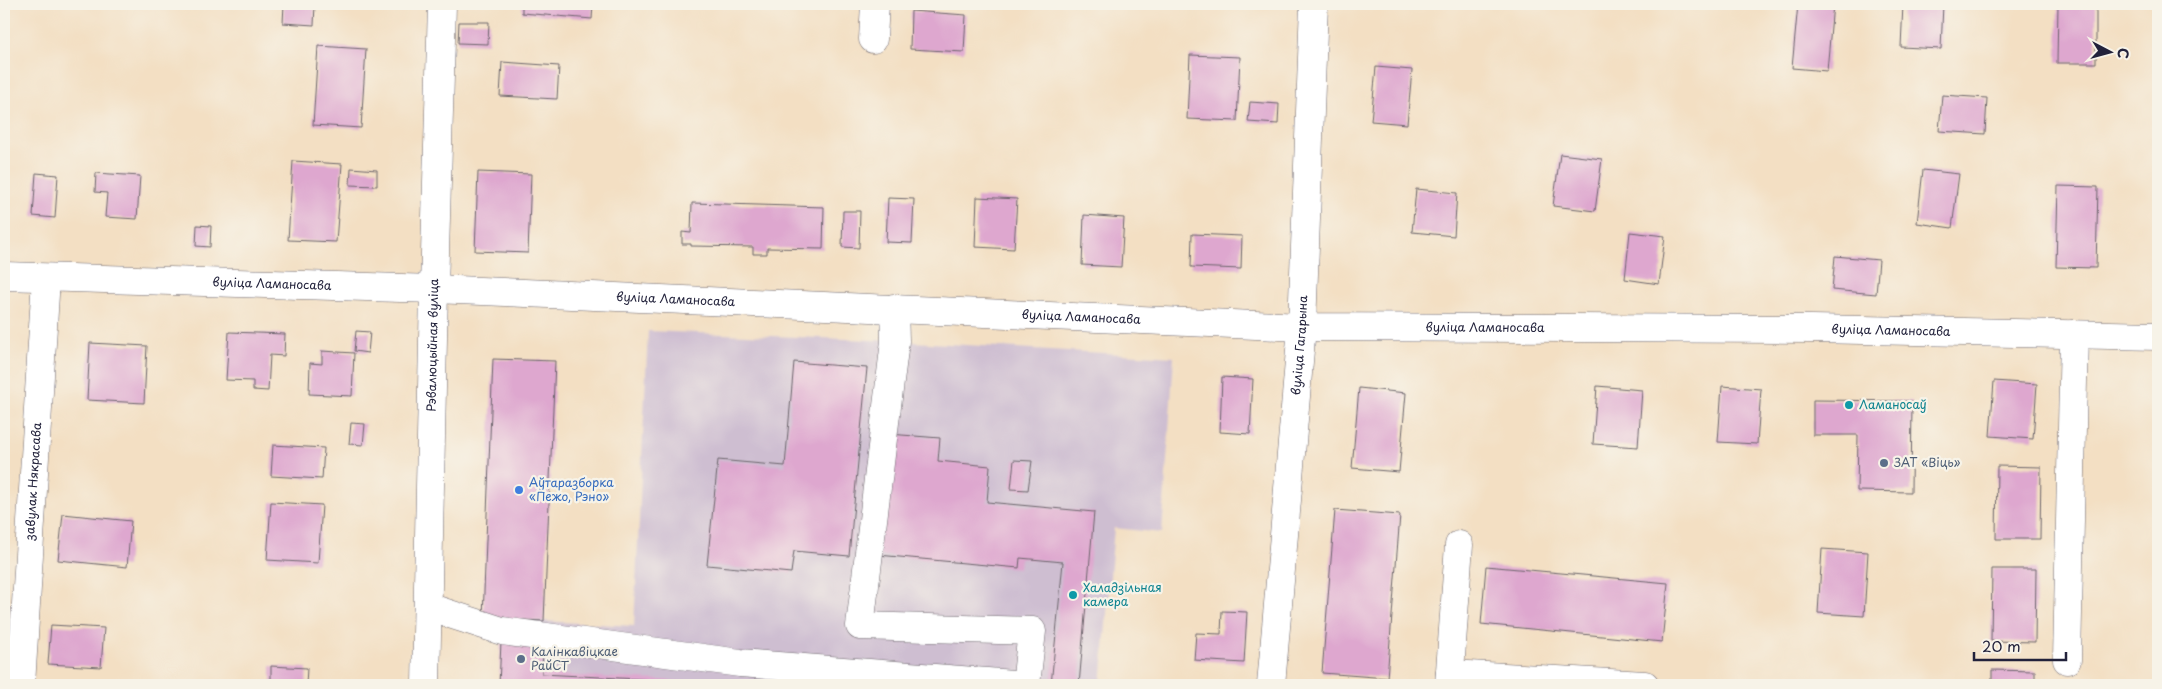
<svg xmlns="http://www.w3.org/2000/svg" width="2162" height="689" font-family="'Playpen Sans',sans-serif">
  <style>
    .industrial { fill: #cebed1 }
    .building { fill: #dea7cf }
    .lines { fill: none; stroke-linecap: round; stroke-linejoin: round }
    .minor-casing { stroke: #6b646b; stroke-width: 29 }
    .minor { stroke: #fff; stroke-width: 28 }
    .culture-dot { fill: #0f9aa8; stroke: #f7f3e8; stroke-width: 2 }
    .service-dot { fill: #5c6f8a; stroke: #f7f3e8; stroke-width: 2 }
    .shop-dot { fill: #3f7fe0; stroke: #f7f3e8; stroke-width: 2 }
    .labels { text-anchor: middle; stroke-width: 4.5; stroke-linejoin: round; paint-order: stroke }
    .street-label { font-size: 12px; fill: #22223b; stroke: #f7f3e8 }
    .culture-label { font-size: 12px; fill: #0d838f; stroke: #f7f3e8; text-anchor: start }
    .service-label { font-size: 12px; fill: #4e5e75; stroke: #f7f3e8; text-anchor: start }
    .shop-label { font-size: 12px; fill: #366cbe; stroke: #f7f3e8; text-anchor: start }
  </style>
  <rect width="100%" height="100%" fill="#f7f3e8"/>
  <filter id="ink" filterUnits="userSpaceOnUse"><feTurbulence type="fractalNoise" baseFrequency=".02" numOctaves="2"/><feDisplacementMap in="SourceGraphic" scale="10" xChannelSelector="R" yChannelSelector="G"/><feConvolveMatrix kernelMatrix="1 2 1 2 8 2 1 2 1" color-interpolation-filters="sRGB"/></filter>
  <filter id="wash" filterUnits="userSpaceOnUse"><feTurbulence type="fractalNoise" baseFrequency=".0096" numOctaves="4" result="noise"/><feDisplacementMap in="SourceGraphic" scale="20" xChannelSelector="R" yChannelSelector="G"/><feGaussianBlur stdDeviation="1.12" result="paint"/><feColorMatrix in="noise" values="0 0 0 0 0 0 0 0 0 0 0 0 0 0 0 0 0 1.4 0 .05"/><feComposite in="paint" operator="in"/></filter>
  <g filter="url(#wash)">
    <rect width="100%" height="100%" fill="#f3dfc3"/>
    <polygon class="industrial" points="648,331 895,341 1174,357 1162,533 1114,528 1101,685 499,685 501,642 483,618 634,626"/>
    <g id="blocks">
      <g class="building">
        <polygon points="284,4 315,4 314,25 283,23"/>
        <polygon points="522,4 593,4 592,19 522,13"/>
        <polygon points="1798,4 1833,4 1827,71 1792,68"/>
        <polygon points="1903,4 1943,4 1941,49 1901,47"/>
        <polygon points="2058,4 2096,4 2096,63 2057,63"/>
        <polygon points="911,11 966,15 964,52 910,49"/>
        <polygon points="459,22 489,22 488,44 458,43"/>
        <polygon points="318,46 366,49 361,128 313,125"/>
        <polygon points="1190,55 1240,57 1237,121 1187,119"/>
        <polygon points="502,62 559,66 557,99 500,96"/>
        <polygon points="1376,67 1412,70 1407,124 1371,121"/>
        <polygon points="1942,95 1987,98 1985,134 1939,131"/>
        <polygon points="1250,102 1279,104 1278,124 1248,122"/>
        <polygon points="1560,154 1602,159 1595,211 1553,206"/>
        <polygon points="293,161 342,164 336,242 288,240"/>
        <polygon points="351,168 377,170 377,186 350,185"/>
        <polygon points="1923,170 1959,174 1952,228 1917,223"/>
        <polygon points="478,172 531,174 528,253 475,251"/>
        <polygon points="36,173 58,175 55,218 33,216"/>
        <polygon points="96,173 140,176 137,219 105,217 107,193 95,192"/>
        <polygon points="2058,186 2098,187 2096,268 2056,267"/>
        <polygon points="1416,189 1457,193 1454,236 1412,232"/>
        <polygon points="977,197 1017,199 1014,249 975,247"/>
        <polygon points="888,198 914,199 912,243 886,242"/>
        <polygon points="692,203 824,207 823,249 767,248 767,254 753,254 753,247 691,246 691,244 682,244 682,232 691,233"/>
        <polygon points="843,211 860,211 859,248 842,247"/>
        <polygon points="1084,215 1124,218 1121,267 1082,265"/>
        <polygon points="197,225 211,226 210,247 196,246"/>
        <polygon points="1630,232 1665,236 1659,284 1625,279"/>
        <polygon points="1192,234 1242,236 1241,269 1191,267"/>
        <polygon points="1835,256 1879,260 1876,294 1832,290"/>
        <polygon points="356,331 370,332 368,353 354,351"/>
        <polygon points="229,332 285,334 284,356 270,355 268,391 253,390 253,381 226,380"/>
        <polygon points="90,343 147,346 144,403 87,400"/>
        <polygon points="322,351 354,353 352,396 309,394 310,363 322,364"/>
        <polygon points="493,359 555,361 544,621 483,618"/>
        <polygon points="794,362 867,368 849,556 794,551 791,573 707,565 718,460 785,466"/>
        <polygon points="1222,377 1253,379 1250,434 1220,432"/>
        <polygon points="1994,381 2037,384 2033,439 1990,436"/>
        <polygon points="1597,386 1642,390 1638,447 1593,444"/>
        <polygon points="1722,386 1761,389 1757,444 1718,442"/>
        <polygon points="1359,388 1406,393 1399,472 1352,468"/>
        <polygon points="1813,400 1912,401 1911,492 1857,491 1858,435 1813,435"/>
        <polygon points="351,423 365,424 363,445 349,444"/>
        <polygon points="889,434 940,438 938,461 990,466 987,502 1094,512 1079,685 1051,685 1063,562 1020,558 1019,568 878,555"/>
        <polygon points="273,445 324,448 322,479 271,476"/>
        <polygon points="1014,460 1032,461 1028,490 1011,489"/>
        <polygon points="1997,466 2041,467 2040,539 1996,539"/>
        <polygon points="271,502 322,505 318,563 267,560"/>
        <polygon points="1335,510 1400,515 1387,678 1322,673"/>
        <polygon points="63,514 131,521 127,567 58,560"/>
        <polygon points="1822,549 1868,552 1864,616 1818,613"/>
        <polygon points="1486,566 1668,583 1662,642 1481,624"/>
        <polygon points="1992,569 2036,569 2035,642 1991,641"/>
        <polygon points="1222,611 1247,612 1244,663 1194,660 1196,633 1221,634"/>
        <polygon points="51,625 104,628 101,667 48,664"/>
        <polygon points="501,642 543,644 542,674 735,684 735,685 499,685"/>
        <polygon points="271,666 307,668 306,685 271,685"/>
        <polygon points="1992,670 2035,671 2035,685 1992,685"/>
      </g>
    </g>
  </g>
  <g filter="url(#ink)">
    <use href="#blocks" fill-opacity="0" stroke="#6b646b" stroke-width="1"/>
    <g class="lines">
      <defs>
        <g id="minor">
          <polyline points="873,39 875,4"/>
          <path id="s1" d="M4,276L434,289L1302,327L1812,329L2158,336"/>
          <polyline points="428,607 502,631 740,663 1026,685 1032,631 860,626 895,341 894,308"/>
          <polyline points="2067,660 2074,334"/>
          <polyline points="1450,674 1645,685"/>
          <path id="s2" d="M21,685L46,278"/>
          <path id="s3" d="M426,685L434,289L442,4"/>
          <path id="s4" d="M1271,685L1302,327L1314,4"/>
          <polyline points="1449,685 1459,545"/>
        </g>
      </defs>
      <use href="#minor" class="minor-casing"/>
      <use href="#minor" class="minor"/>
    </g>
  </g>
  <g class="culture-dot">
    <circle cx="1849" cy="405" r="5"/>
    <circle cx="1073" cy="595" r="5"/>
  </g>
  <g class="service-dot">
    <circle cx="1884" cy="463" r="5"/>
    <circle cx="521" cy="659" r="5"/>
  </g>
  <circle class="shop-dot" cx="519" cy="490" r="5"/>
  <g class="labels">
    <g class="street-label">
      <text dy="4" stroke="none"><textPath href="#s1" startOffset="268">вуліца Ламаносава</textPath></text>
      <text dy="4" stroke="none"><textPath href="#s1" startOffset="672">вуліца Ламаносава</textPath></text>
      <text dy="4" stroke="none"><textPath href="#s1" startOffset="1078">вуліца Ламаносава</textPath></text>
      <text dy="4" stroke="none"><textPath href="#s1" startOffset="1482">вуліца Ламаносава</textPath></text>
      <text dy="4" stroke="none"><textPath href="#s1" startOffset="1888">вуліца Ламаносава</textPath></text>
      <text dy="4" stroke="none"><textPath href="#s3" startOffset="340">Рэвалюцыйная вуліца</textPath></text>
      <text dy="4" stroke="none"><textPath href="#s4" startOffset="341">вуліца Гагарына</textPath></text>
      <text dy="4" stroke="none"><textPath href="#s2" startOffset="204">завулак Някрасава</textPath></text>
    </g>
    <g class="culture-label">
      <text x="1859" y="409">Ламаносаў</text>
      <text x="1083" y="592">Халадзільная<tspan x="1083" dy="14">камера</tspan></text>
    </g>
    <g class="service-label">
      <text x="1894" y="467">ЗАТ «Віць»</text>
      <text x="531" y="656">Калінкавіцкае<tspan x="531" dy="14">РайСТ</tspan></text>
    </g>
    <g class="shop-label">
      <text x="529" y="487">Аўтаразборка<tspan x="529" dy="14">«Пежо, Рэно»</tspan></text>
    </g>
  </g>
  <rect width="2162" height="689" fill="none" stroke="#f7f3e8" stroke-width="20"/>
  <g transform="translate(2110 52) rotate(96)" stroke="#f7f3e8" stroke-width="4" paint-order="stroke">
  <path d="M0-4L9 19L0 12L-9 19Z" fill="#22223b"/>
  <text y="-8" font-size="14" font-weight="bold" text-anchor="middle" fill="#22223b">С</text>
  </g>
  <path d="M1974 652v8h92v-8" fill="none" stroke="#22223b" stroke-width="2.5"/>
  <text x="1982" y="652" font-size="15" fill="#22223b" stroke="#f7f3e8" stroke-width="4" paint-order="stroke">20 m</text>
</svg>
